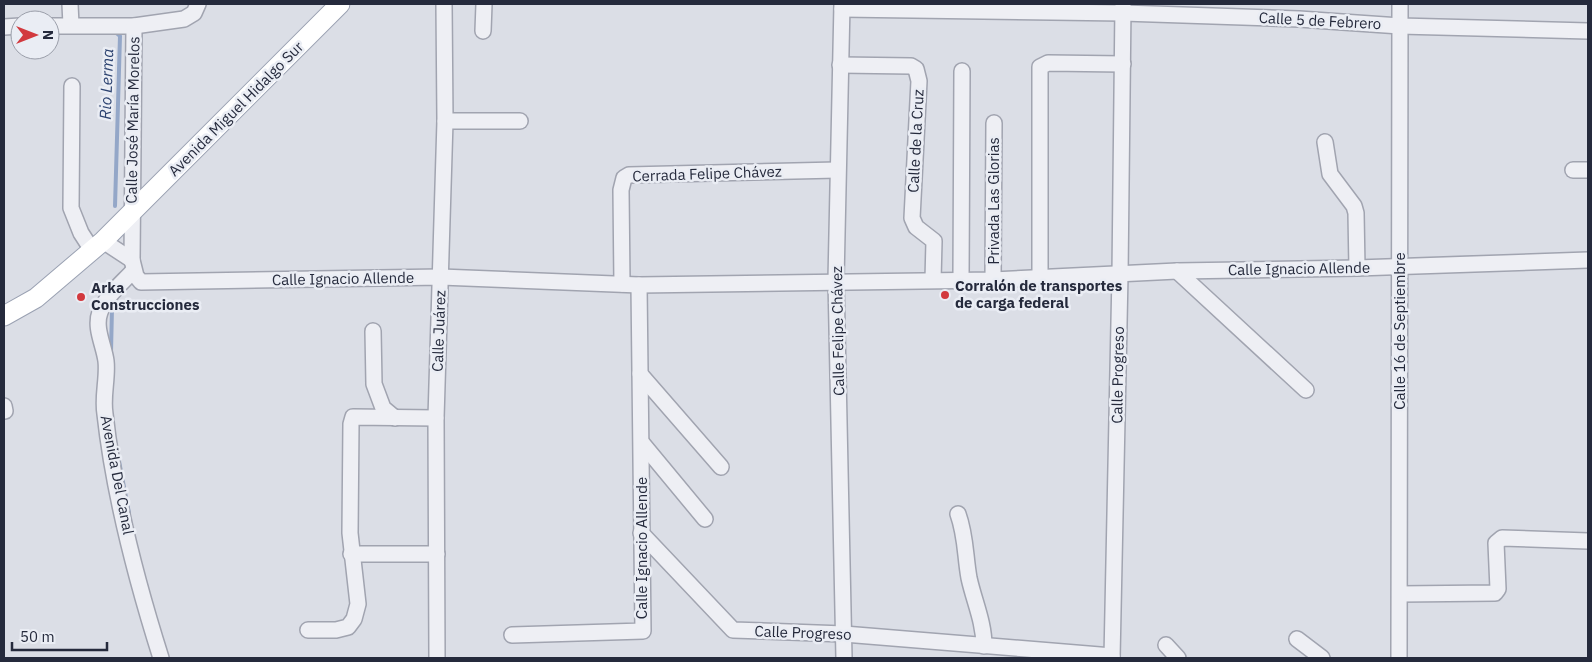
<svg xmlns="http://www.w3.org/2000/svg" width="1592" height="662" font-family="'IBM Plex Sans',sans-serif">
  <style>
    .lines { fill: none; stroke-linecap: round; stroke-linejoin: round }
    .stream { stroke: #94a7c8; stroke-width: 4 }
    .minor-casing { stroke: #a1a4b0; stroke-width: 18 }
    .major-casing { stroke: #9aa1b2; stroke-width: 21 }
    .minor { stroke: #eeeff4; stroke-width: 15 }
    .major { stroke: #fff; stroke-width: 19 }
    .poi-dot { fill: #d2393e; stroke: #eaedf4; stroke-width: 2 }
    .labels { text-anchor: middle; stroke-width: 5; stroke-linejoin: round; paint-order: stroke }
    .street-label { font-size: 15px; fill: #252a3c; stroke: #eaedf4 }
    .poi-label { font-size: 15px; font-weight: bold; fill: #252a3c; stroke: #eaedf4; text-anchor: start }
    .water-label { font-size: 16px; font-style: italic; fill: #2e4471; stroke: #eaedf4 }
  </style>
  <rect width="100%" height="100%" fill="#dbdee6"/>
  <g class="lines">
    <g class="stream">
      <polyline points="114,31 120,36 115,206"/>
      <polyline points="111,352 112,308"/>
      <polyline points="118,456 129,513"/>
    </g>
    <defs>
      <g id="minor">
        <polyline points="70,4 71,25"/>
        <polyline points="842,4 836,280 844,658"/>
        <polyline points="842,9 1123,13 1299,19 1400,26 1588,31"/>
        <polyline points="50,26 134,26 184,19 194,13 198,4"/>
        <polyline points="134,26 132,260 136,276 141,282 441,277 639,285 993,280 1177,271 1357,268 1588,260"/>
        <polyline points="4,27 20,26"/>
        <polyline points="483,31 484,4"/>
        <polyline points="840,65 911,66 916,69 919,81 912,218 916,227 934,241 933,280"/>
        <polyline points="72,86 71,208 81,233 92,250"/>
        <polyline points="445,121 520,121"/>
        <polyline points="1325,142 1330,174 1354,206 1356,213 1357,268"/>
        <polyline points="1573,170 1588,170"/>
        <polyline points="103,241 132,260"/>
        <path d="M133,271C122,283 106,296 100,312C94,328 104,345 106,361C108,378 102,396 105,414C114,496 136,579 161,658"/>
        <polyline points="1177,271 1306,390"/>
        <polyline points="1040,278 1040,67 1048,63 1123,64"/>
        <polyline points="961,279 962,71"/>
        <polyline points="993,280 994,123"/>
        <polyline points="622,284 621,190 624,178 629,175 837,170"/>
        <polyline points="373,331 374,384 383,408 395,418"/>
        <polyline points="640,374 721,467"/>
        <polyline points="4,406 5,411"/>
        <polyline points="642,443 705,519"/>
        <path d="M958,514C966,536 965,556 969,578C974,601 984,622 984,646"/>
        <polyline points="641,533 733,630 844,634 1112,656"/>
        <polyline points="351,554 437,554"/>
        <polyline points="1400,594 1495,593 1498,589 1496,543 1502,538 1588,541"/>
        <polyline points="308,630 336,630 348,627 354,619 358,604 350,533 351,424 353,417 436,418"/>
        <polyline points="512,635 643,631 639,285"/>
        <polyline points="1297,639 1322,658"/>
        <polyline points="1166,645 1178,658"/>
        <polyline points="437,658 436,418 445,121 444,4"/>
        <polyline points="1112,658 1120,275 1123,5"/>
        <polyline points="1399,658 1400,4"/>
      </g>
      <polyline id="major" points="4,316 36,298 103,241 340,4"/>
    </defs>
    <use href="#minor" class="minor-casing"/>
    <use href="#major" class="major-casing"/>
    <use href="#minor" class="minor"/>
    <use href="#major" class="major"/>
  </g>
  <g class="poi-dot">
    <circle cx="945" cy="295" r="5"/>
    <circle cx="81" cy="297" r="5"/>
  </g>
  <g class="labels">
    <g class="street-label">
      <text transform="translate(1320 21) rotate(3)" y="5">Calle 5 de Febrero</text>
      <text transform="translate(236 109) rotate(-45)" y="5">Avenida Miguel Hidalgo Sur</text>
      <text transform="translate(133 120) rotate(-89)" y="5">Calle José María Morelos</text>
      <text transform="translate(916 141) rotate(-87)" y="5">Calle de la Cruz</text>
      <text transform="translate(707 174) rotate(-2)" y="5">Cerrada Felipe Chávez</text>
      <text transform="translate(994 201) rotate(-90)" y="5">Privada Las Glorias</text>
      <text transform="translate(1299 269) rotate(-1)" y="5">Calle Ignacio Allende</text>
      <text transform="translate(343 279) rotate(-1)" y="5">Calle Ignacio Allende</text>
      <text transform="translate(439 331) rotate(-88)" y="5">Calle Juárez</text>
      <text transform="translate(838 331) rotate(-91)" y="5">Calle Felipe Chávez</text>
      <text transform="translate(1400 331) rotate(-90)" y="5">Calle 16 de Septiembre</text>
      <text transform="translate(1118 375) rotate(-89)" y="5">Calle Progreso</text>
      <text transform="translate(117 475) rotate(79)" y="5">Avenida Del Canal</text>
      <text transform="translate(642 548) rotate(-90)" y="5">Calle Ignacio Allende</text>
      <text transform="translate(803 633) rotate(2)" y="5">Calle Progreso</text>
    </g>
    <g class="poi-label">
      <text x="955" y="291">Corralón de transportes<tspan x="955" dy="17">de carga federal</tspan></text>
      <text x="91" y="293">Arka<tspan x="91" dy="17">Construcciones</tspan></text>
    </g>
    <g class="water-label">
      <text transform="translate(106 84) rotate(-88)" y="6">Rio Lerma</text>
    </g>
  </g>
  <rect width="1592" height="662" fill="none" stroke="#252a3c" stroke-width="10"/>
  <g transform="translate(35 35) rotate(90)"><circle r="24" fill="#eaedf4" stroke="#9b9faa"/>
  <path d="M0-4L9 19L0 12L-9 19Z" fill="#d2393e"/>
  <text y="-8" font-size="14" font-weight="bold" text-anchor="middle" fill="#252a3c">N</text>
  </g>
  <path d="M12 642v8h95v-8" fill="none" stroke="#252a3c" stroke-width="2.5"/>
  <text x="20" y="642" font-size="15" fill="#252a3c" stroke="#eaedf4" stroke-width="4" paint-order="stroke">50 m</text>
</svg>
